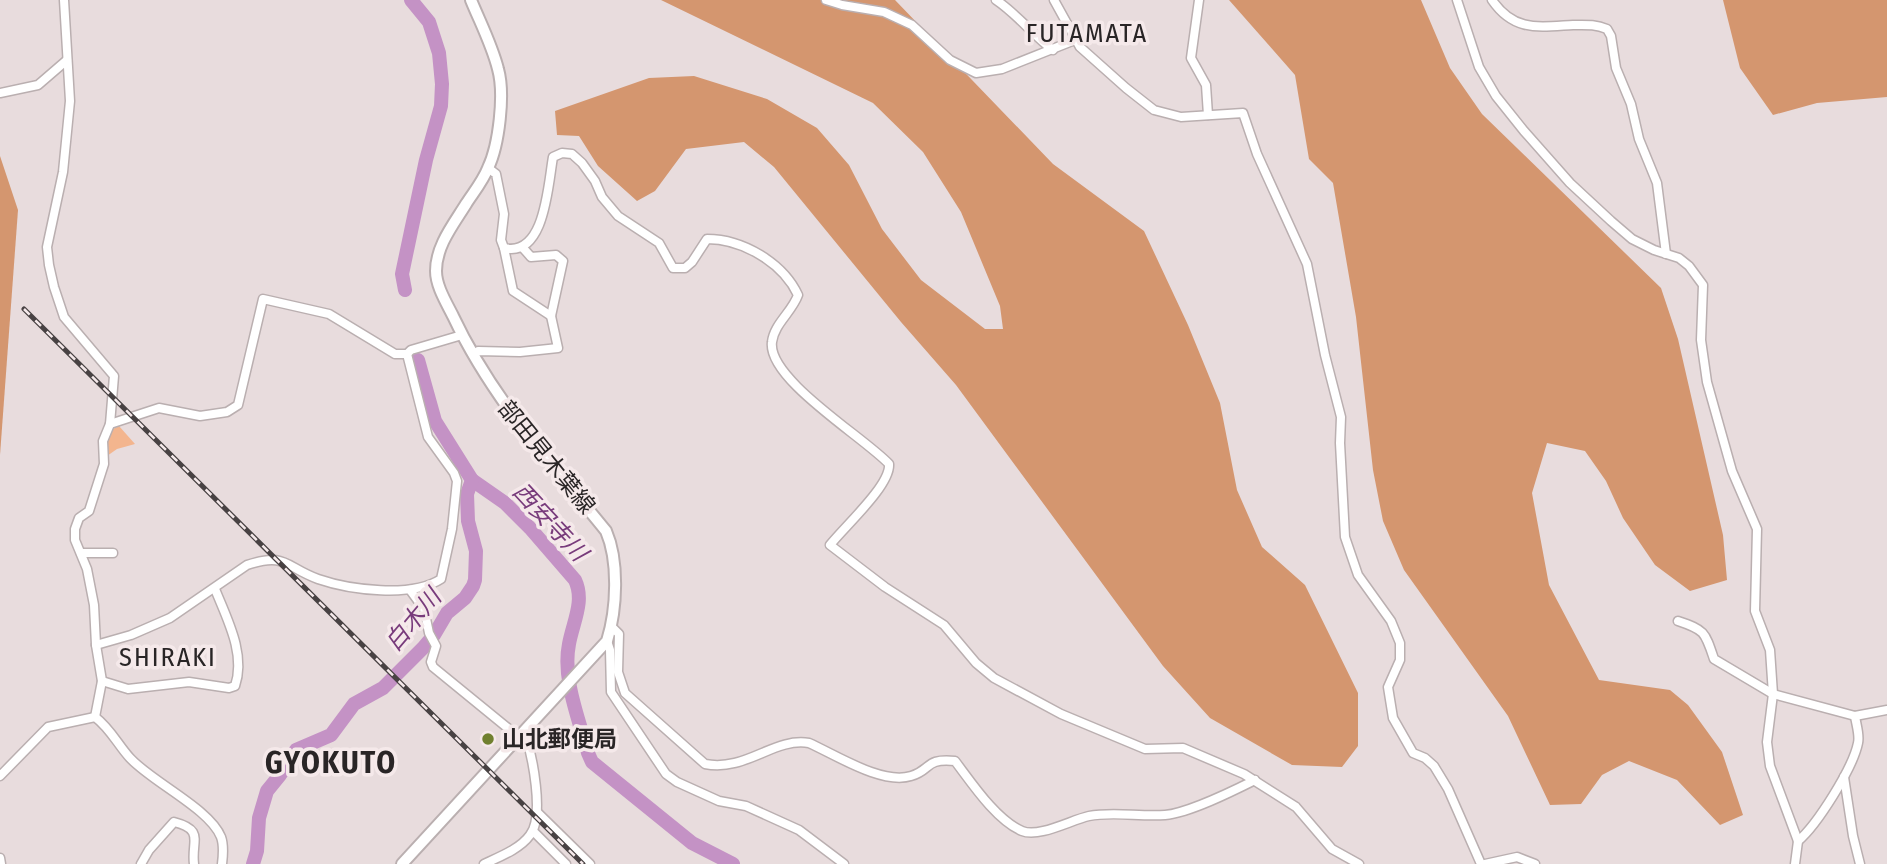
<svg xmlns="http://www.w3.org/2000/svg" width="1887" height="864" font-family="'Fira Sans Condensed','Noto Sans JP',sans-serif">
  <style>
    .green { fill: #f3b58e }
    .forest { fill: #d4966f }
    .lines { fill: none; stroke-linecap: round; stroke-linejoin: round }
    .river { stroke: #c492c5; stroke-width: 14 }
    .minor-casing { stroke: #baafb0; stroke-width: 11 }
    .major-casing { stroke: #baafb0; stroke-width: 14 }
    .minor { stroke: #fff; stroke-width: 8 }
    .major { stroke: #fff; stroke-width: 10 }
    .rail-casing { stroke: #484243; stroke-width: 5 }
    .rail { stroke: #f5e9ea; stroke-width: 2.5; stroke-dasharray: 8; stroke-linecap: butt }
    .poi-dot { fill: #70802f; stroke: #f5e9ea; stroke-width: 2.5 }
    .labels { text-anchor: middle; stroke-width: 7; stroke-linejoin: round; paint-order: stroke }
    .street-label { font-size: 23px; fill: #292526; stroke: #f5e9ea }
    .poi-label { font-size: 23px; font-weight: bold; fill: #292526; stroke: #f5e9ea; text-anchor: start }
    .water-label { font-size: 24px; font-style: italic; fill: #783b7b; stroke: #f5e9ea }
    .quarter-label { font-size: 26px; letter-spacing: 2px; fill: #292526; stroke: #f5e9ea }
    .district-label { font-size: 30px; font-weight: bold; letter-spacing: 2px; fill: #292526; stroke: #f5e9ea }
  </style>
  <rect width="100%" height="100%" fill="#e8dcdd"/>
  <polygon class="green" points="119,426 135,444 117,449 107,456 106,442 109,431"/>
  <g class="forest">
    <polygon points="661,0 895,0 1053,164 1144,231 1188,325 1220,403 1237,490 1262,547 1305,585 1358,693 1358,746 1342,767 1292,765 1210,718 1163,666 956,385 901,322 774,167 744,142 686,149 655,191 637,201 598,166 579,136 557,135 555,111 649,78 694,76 767,99 817,128 849,165 882,229 921,280 985,329 1003,329 1000,306 961,212 923,152 873,103"/>
    <polygon points="1229,0 1421,0 1450,68 1482,114 1661,288 1678,339 1723,535 1727,580 1690,591 1655,565 1623,518 1606,481 1585,451 1547,443 1532,493 1549,585 1599,680 1670,690 1688,705 1722,752 1743,815 1720,825 1677,780 1629,761 1602,775 1581,804 1550,805 1508,716 1404,570 1383,521 1373,470 1356,317 1333,183 1309,159 1295,75"/>
    <polygon points="1723,0 1887,0 1887,97 1817,103 1773,115 1740,68"/>
    <polygon points="0,156 18,210 0,455"/>
  </g>
  <g class="lines">
    <g class="river">
      <polyline points="405,290 402,274 426,160 441,106 442,84 439,53 429,22 411,0"/>
      <path d="M472,480L505,503L530,528L575,580C585,601 573,622 569,644C562,679 579,719 588,753L592,762L692,843L733,864"/>
      <polyline points="253,864 257,851 259,818 267,791 280,775 296,750 331,735 354,704 383,688 423,648 434,635 447,613 465,598 473,586 475,580 476,551 468,521 467,494 472,480 435,421 418,360"/>
    </g>
    <defs>
      <g id="minor">
        <polyline points="64,0 70,101 63,172 47,247 49,265 54,287 64,317 114,376 110,424 103,441 104,464 89,511 79,518 75,529 75,540 87,569 94,605 96,645 102,681 95,717"/>
        <polyline points="826,0 842,5 884,12 912,25 950,60 976,73 1002,69 1075,40"/>
        <path d="M996,0C1017,14 1033,35 1053,50"/>
        <polyline points="1054,0 1080,47 1126,88 1154,110 1181,117 1243,113 1257,154 1307,264 1325,355 1341,417 1340,443 1345,537 1358,575 1391,621 1400,643 1400,660 1388,687 1393,718 1413,753 1425,758 1434,766 1448,789 1481,864"/>
        <polyline points="1199,0 1191,58 1206,85 1208,115"/>
        <polyline points="1457,0 1479,67 1496,96 1524,131 1570,183 1611,221 1632,239 1654,250 1679,258 1689,266 1703,285 1701,340 1707,382 1732,471 1757,529 1755,611 1770,650 1773,694 1767,742 1770,766 1798,841 1795,864"/>
        <path d="M1492,0C1514,32 1538,27 1573,25C1585,25 1595,24 1607,29L1611,36L1616,68L1631,104L1639,139L1657,183L1666,254"/>
        <polyline points="0,93 38,85 67,60"/>
        <path d="M488,168L496,174L504,214L501,240L504,248C545,258 548,185 553,157L562,153L572,154L582,163L595,181L602,197L618,216L659,243L673,268H685L692,262L707,239C743,239 783,263 798,295C792,312 774,324 772,342C767,379 865,438 889,464C891,485 844,527 830,545L885,587L944,625L976,663L994,678L1061,714L1145,749L1183,748L1244,774L1296,807L1332,849L1359,864"/>
        <polyline points="504,248 513,291 551,316"/>
        <polyline points="473,355 478,351 520,352 558,348 551,316 563,261 556,255 531,257 523,248"/>
        <polyline points="110,424 159,408 200,416 227,412 238,405 263,299 329,314 395,354 407,354 411,350 462,335"/>
        <polyline points="81,553 113,553"/>
        <polyline points="410,590 424,609 429,633 436,646 431,662 433,667 520,738"/>
        <path d="M1678,621C1705,630 1705,632 1714,659L1773,694L1855,716L1887,710"/>
        <path d="M612,627L619,634L618,672L625,693L705,764C746,772 774,737 809,743C836,755 882,785 911,776C932,770 924,758 955,761C971,782 996,820 1022,831C1039,838 1071,820 1089,816C1113,811 1140,817 1165,815C1189,813 1233,791 1255,780"/>
        <polyline points="607,641 610,650 611,692 666,774 677,782 719,801 746,806 799,830 844,864"/>
        <path d="M96,645L131,635L170,618L247,565C286,552 285,567 318,579C350,590 412,598 441,579L452,529L457,481L454,473L428,437L407,354"/>
        <path d="M102,681L128,689L189,682L229,688L235,686C246,654 227,619 215,589"/>
        <path d="M0,776L48,727L95,717C110,728 118,745 130,758C152,782 210,809 221,837C224,845 223,856 222,864"/>
        <polyline points="1844,777 1853,836 1860,864"/>
        <polyline points="537,812 590,864"/>
        <polyline points="533,831 566,864"/>
        <path d="M1798,841C1817,825 1853,768 1858,743C1860,735 1856,724 1855,716"/>
        <polyline points="0,858 1,864"/>
        <path d="M141,864L149,850L174,822C205,830 191,841 194,864"/>
        <path d="M484,864C499,857 520,849 530,835C545,816 532,755 525,733"/>
        <polyline points="1485,864 1517,857 1535,864"/>
      </g>
      <path id="major" d="M402,864L607,641C617,609 619,561 606,531C550,462 491,397 453,316C446,302 436,286 436,271C436,246 453,225 466,204C473,193 483,181 488,168C499,145 505,94 498,69C492,45 480,22 471,0"/>
    </defs>
    <use href="#minor" class="minor-casing"/>
    <use href="#major" class="major-casing"/>
    <use href="#minor" class="minor"/>
    <use href="#major" class="major"/>
    <defs>
      <polyline id="rail" points="24,309 583,864"/>
    </defs>
    <use href="#rail" class="rail-casing"/>
    <use href="#rail" class="rail"/>
  </g>
  <circle class="poi-dot" cx="488" cy="739" r="7"/>
  <g class="labels">
    <g class="street-label">
      <text transform="translate(547 457) rotate(51)" y="8">部田見木葉線</text>
    </g>
    <g class="poi-label">
      <text x="502" y="747">山北郵便局</text>
    </g>
    <g class="water-label">
      <text transform="translate(550 522) rotate(47)" y="8">西安寺川</text>
      <text transform="translate(413 620) rotate(-50)" y="8">白木川</text>
    </g>
    <g class="quarter-label">
      <text x="1087" y="42">FUTAMATA</text>
      <text x="168" y="666">SHIRAKI</text>
    </g>
    <g class="district-label">
      <text x="331" y="773">GYOKUTO</text>
    </g>
  </g>
</svg>
